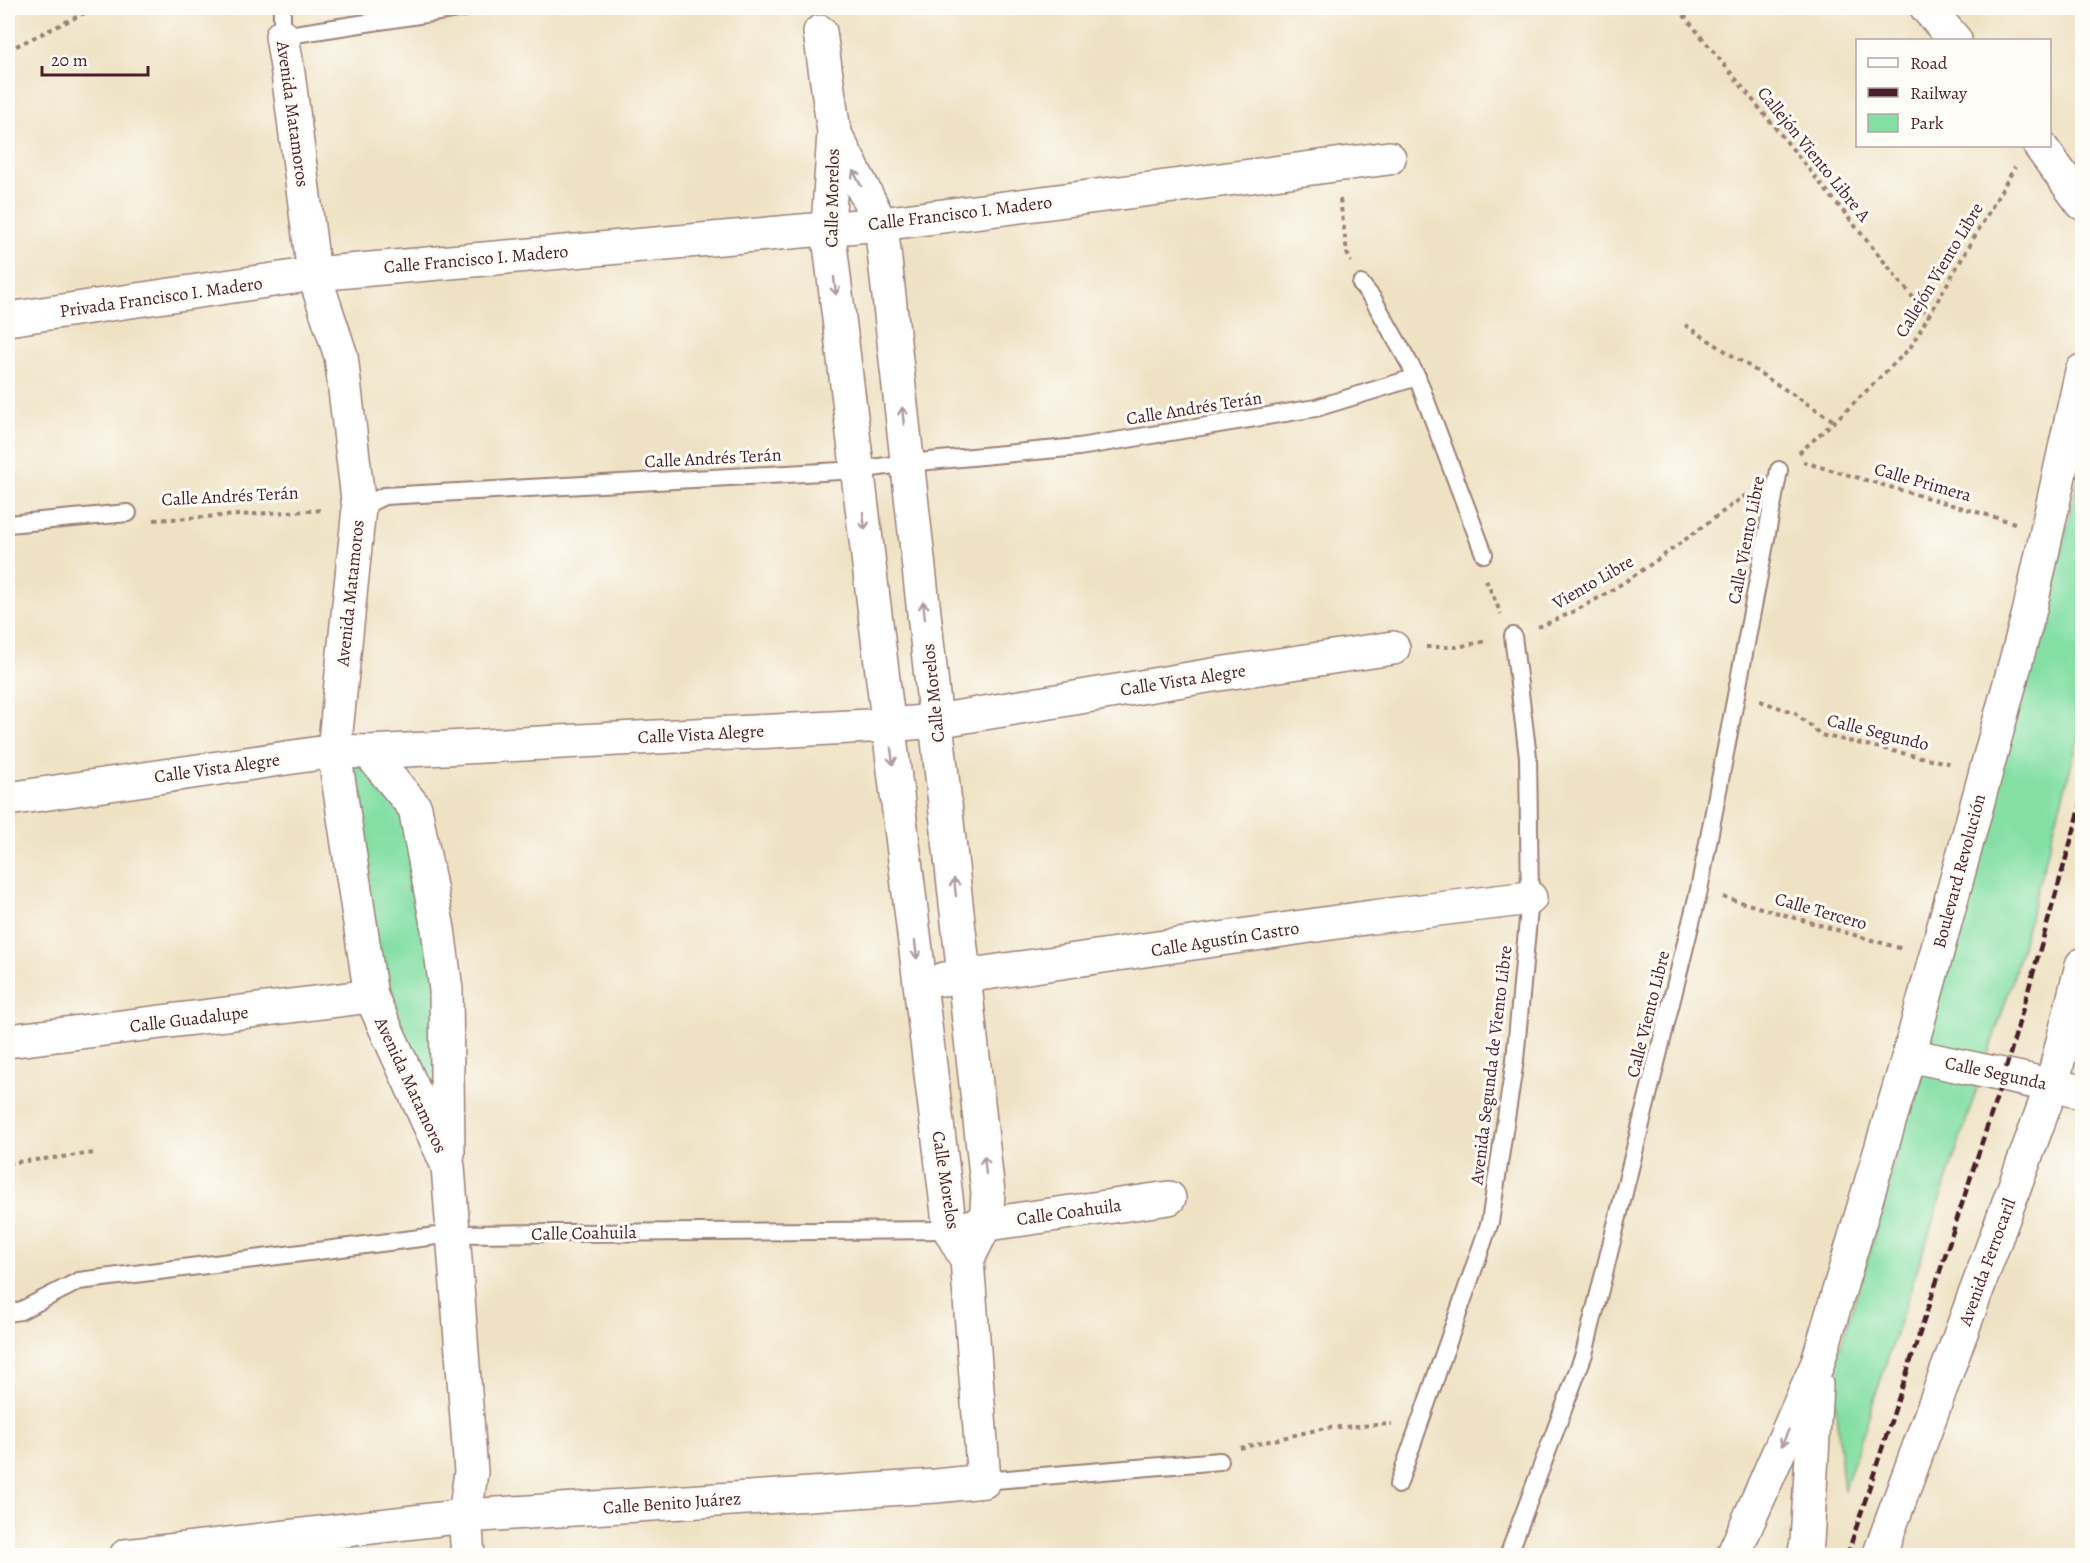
<svg xmlns="http://www.w3.org/2000/svg" width="2090" height="1563" font-family="Alegreya,serif">
  <style>
    .green { fill: #84dfa4; stroke: #677f68; stroke-width: 1.5 }
    .lines { fill: none; stroke-linecap: round; stroke-linejoin: round }
    .service-casing { stroke: #9c8078; stroke-width: 20 }
    .minor-casing { stroke: #9c8078; stroke-width: 36 }
    .secondary-casing { stroke: #9c8078; stroke-width: 36 }
    .primary-casing { stroke: #9c8078; stroke-width: 36 }
    .path { stroke: #9c8078; stroke-width: 4; stroke-dasharray: 4.5 4.5; stroke-linecap: butt }
    .service { stroke: #fff; stroke-width: 16 }
    .minor { stroke: #fff; stroke-width: 33 }
    .secondary { stroke: #fff; stroke-width: 33 }
    .primary { stroke: #fff; stroke-width: 33 }
    .rail { stroke: #4a1f2b; stroke-width: 4.5; stroke-dasharray: 9 4.5; stroke-linecap: butt }
    .oneway { stroke: #ae9aa0 }
    .labels { text-anchor: middle; stroke-width: 6; stroke-linejoin: round; paint-order: stroke }
    .street-label { font-size: 18px; fill: #4a1f2b; stroke: #fdfcf7 }
  </style>
  <rect width="100%" height="100%" fill="#fdfcf7"/>
  <filter id="ink" filterUnits="userSpaceOnUse"><feTurbulence type="fractalNoise" baseFrequency=".0167" numOctaves="2"/><feDisplacementMap in="SourceGraphic" scale="12" xChannelSelector="R" yChannelSelector="G"/><feConvolveMatrix kernelMatrix="1 2 1 2 8 2 1 2 1" color-interpolation-filters="sRGB"/></filter>
  <filter id="wash" filterUnits="userSpaceOnUse"><feTurbulence type="fractalNoise" baseFrequency=".008" numOctaves="4" result="noise"/><feDisplacementMap in="SourceGraphic" scale="24" xChannelSelector="R" yChannelSelector="G"/><feGaussianBlur stdDeviation="1.35" result="paint"/><feColorMatrix in="noise" values="0 0 0 0 0 0 0 0 0 0 0 0 0 0 0 0 0 1.4 0 .05"/><feComposite in="paint" operator="in"/></filter>
  <g filter="url(#wash)">
    <rect width="100%" height="100%" fill="#efe2c4"/>
    <g class="green">
      <polygon points="2082,463 2082,726 2012,982 1844,1491 1832,1373 1878,1224 1929,1021 2062,550"/>
      <polygon points="339,754 365,756 409,810 442,990 436,1111 374,995"/>
    </g>
  </g>
  <g filter="url(#ink)">
    <g class="lines">
      <defs>
        <g id="service">
          <polyline points="282,8 282,36 464,8"/>
          <polyline points="1361,284 1373,299 1417,377 1484,554"/>
          <polyline points="359,508 384,496 858,470 908,463 1079,447 1316,408 1417,377"/>
          <polyline points="8,524 128,513"/>
          <polyline points="8,1313 20,1311 79,1281 452,1234 950,1230"/>
          <polyline points="984,1481 1220,1461"/>
          <polyline points="1398,1485 1490,1222 1515,1060 1530,898 1528,757 1513,636"/>
          <polyline points="1508,1556 1584,1354 1699,890 1779,470"/>
        </g>
        <g id="minor">
          <polyline points="1927,8 1955,40"/>
          <polyline points="282,36 288,73 314,274 341,356 359,508 334,751 371,996 448,1166 471,1472 465,1516 468,1556"/>
          <polyline points="834,132 881,224 988,1193 986,1223 967,1260"/>
          <polyline points="2040,146 2082,203"/>
          <polyline points="8,319 314,274 881,224 1389,158"/>
          <polyline points="369,752 415,808 438,929 446,990 448,1154"/>
          <polyline points="8,799 334,751 369,752 888,725 936,721 1219,674 1393,648"/>
          <polyline points="944,979 1372,917 1530,898"/>
          <polyline points="8,1041 371,996"/>
          <polyline points="967,1227 1169,1198"/>
          <polyline points="126,1556 465,1516 936,1486 984,1481 967,1260 950,1230 828,228 834,132 820,32"/>
          <polyline points="1879,1556 2052,1085 2082,965"/>
        </g>
        <polyline id="secondary" points="1909,1055 2082,1092"/>
        <g id="primary">
          <polyline points="1733,1556 1817,1365 1909,1055 2029,613 2082,371"/>
          <polyline points="1804,1556 1807,1542 1816,1385"/>
        </g>
      </defs>
      <use href="#service" class="service-casing"/>
      <use href="#minor" class="minor-casing"/>
      <use href="#secondary" class="secondary-casing"/>
      <use href="#primary" class="primary-casing"/>
      <g class="path">
        <polyline points="1678,8 1929,317"/>
        <polyline points="8,50 95,8"/>
        <polyline points="1340,199 1347,253 1351,262"/>
        <polyline points="1685,325 1834,421"/>
        <polyline points="1799,453 1849,408 1910,348 2015,167"/>
        <polyline points="1803,462 2015,523"/>
        <polyline points="154,520 323,510"/>
        <polyline points="1486,580 1501,614"/>
        <path d="M1538,627C1613,599 1681,541 1746,495"/>
        <polyline points="1426,647 1457,647 1487,641"/>
        <polyline points="1760,701 1795,713 1821,735 1952,764"/>
        <polyline points="1723,897 1903,949"/>
        <polyline points="8,1163 96,1153"/>
        <polyline points="1240,1448 1325,1428 1392,1424"/>
      </g>
      <use href="#service" class="service"/>
      <use href="#minor" class="minor"/>
      <use href="#secondary" class="secondary"/>
      <use href="#primary" class="primary"/>
      <polyline class="rail" points="1847,1556 2004,1075 2082,802"/>
    </g>
    <defs><path id="oneway-shaft" d="M-6 0H5M1.5-3L5.5 0L1.5 3" fill="none" stroke-width="1.6" stroke-linecap="round" stroke-linejoin="round" transform="scale(1.5)"/></defs>
    <g class="oneway">
      <use href="#oneway-shaft" transform="translate(857 178) rotate(-118)"/>
      <use href="#oneway-shaft" transform="translate(835 286) rotate(83)"/>
      <use href="#oneway-shaft" transform="translate(903 416) rotate(-96)"/>
      <use href="#oneway-shaft" transform="translate(864 521) rotate(83)"/>
      <use href="#oneway-shaft" transform="translate(924 610) rotate(-96)"/>
      <use href="#oneway-shaft" transform="translate(892 756) rotate(83)"/>
      <use href="#oneway-shaft" transform="translate(955 887) rotate(-96)"/>
      <use href="#oneway-shaft" transform="translate(916 950) rotate(83)"/>
      <use href="#oneway-shaft" transform="translate(985 1165) rotate(-96)"/>
      <use href="#oneway-shaft" transform="translate(1785 1438) rotate(114)"/>
    </g>
  </g>
  <g class="labels">
    <g class="street-label">
      <text transform="translate(293 114) rotate(82)" y="6">Avenida Matamoros</text>
      <text transform="translate(1814 154) rotate(51)" y="6">Callejón Viento Libre A</text>
      <text transform="translate(832 198) rotate(-89)" y="6">Calle Morelos</text>
      <text transform="translate(960 213) rotate(-7)" y="6">Calle Francisco I. Madero</text>
      <text transform="translate(476 259) rotate(-5)" y="6">Calle Francisco I. Madero</text>
      <text transform="translate(1939 270) rotate(-59)" y="6">Callejón Viento Libre</text>
      <text transform="translate(161 297) rotate(-8)" y="6">Privada Francisco I. Madero</text>
      <text transform="translate(1194 408) rotate(-9)" y="6">Calle Andrés Terán</text>
      <text transform="translate(713 458) rotate(-3)" y="6">Calle Andrés Terán</text>
      <text transform="translate(1923 482) rotate(16)" y="6">Calle Primera</text>
      <text transform="translate(230 496) rotate(-3)" y="6">Calle Andrés Terán</text>
      <text transform="translate(1746 540) rotate(-79)" y="6">Calle Viento Libre</text>
      <text transform="translate(1593 582) rotate(-30)" y="6">Viento Libre</text>
      <text transform="translate(350 593) rotate(-84)" y="6">Avenida Matamoros</text>
      <text transform="translate(1183 680) rotate(-9)" y="6">Calle Vista Alegre</text>
      <text transform="translate(933 693) rotate(-96)" y="6">Calle Morelos</text>
      <text transform="translate(1878 732) rotate(14)" y="6">Calle Segundo</text>
      <text transform="translate(701 734) rotate(-3)" y="6">Calle Vista Alegre</text>
      <text transform="translate(217 768) rotate(-8)" y="6">Calle Vista Alegre</text>
      <text transform="translate(1959 871) rotate(-75)" y="6">Boulevard Revolución</text>
      <text transform="translate(1821 911) rotate(16)" y="6">Calle Tercero</text>
      <text transform="translate(1225 939) rotate(-9)" y="6">Calle Agustín Castro</text>
      <text transform="translate(1648 1014) rotate(-76)" y="6">Calle Viento Libre</text>
      <text transform="translate(189 1019) rotate(-7)" y="6">Calle Guadalupe</text>
      <text transform="translate(1491 1065) rotate(-83)" y="6">Avenida Segunda de Viento Libre</text>
      <text transform="translate(1996 1073) rotate(12)" y="6">Calle Segunda</text>
      <text transform="translate(411 1085) rotate(65)" y="6">Avenida Matamoros</text>
      <text transform="translate(946 1180) rotate(81)" y="6">Calle Morelos</text>
      <text transform="translate(1069 1212) rotate(-8)" y="6">Calle Coahuila</text>
      <text transform="translate(584 1233) rotate(-1)" y="6">Calle Coahuila</text>
      <text transform="translate(1987 1262) rotate(-70)" y="6">Avenida Ferrocaril</text>
      <text transform="translate(672 1503) rotate(-4)" y="6">Calle Benito Juárez</text>
    </g>
  </g>
  <rect width="2090" height="1563" fill="none" stroke="#fdfcf7" stroke-width="30"/>
  <rect x="1856" y="39" width="195" height="108" fill="#fdfcf7" stroke="#b5a4a5" stroke-width="1.5"/>
  <rect x="1868" y="58" width="30" height="9" fill="#ffffff" stroke="#b5a4a5" stroke-width="1.5"/>
  <text x="1910" y="69" font-size="18" fill="#4a1f2b">Road</text>
  <rect x="1868" y="88" width="30" height="9" fill="#4a1f2b" stroke="#b5a4a5" stroke-width="1.5"/>
  <text x="1910" y="99" font-size="18" fill="#4a1f2b">Railway</text>
  <rect x="1868" y="114" width="30" height="18" fill="#84dfa4" stroke="#b5a4a5" stroke-width="1.5"/>
  <text x="1910" y="129" font-size="18" fill="#4a1f2b">Park</text>
  <path d="M42 66v9h106v-9" fill="none" stroke="#4a1f2b" stroke-width="3"/>
  <text x="51" y="66" font-size="18" fill="#4a1f2b" stroke="#fdfcf7" stroke-width="4.5" paint-order="stroke">20 m</text>
</svg>
